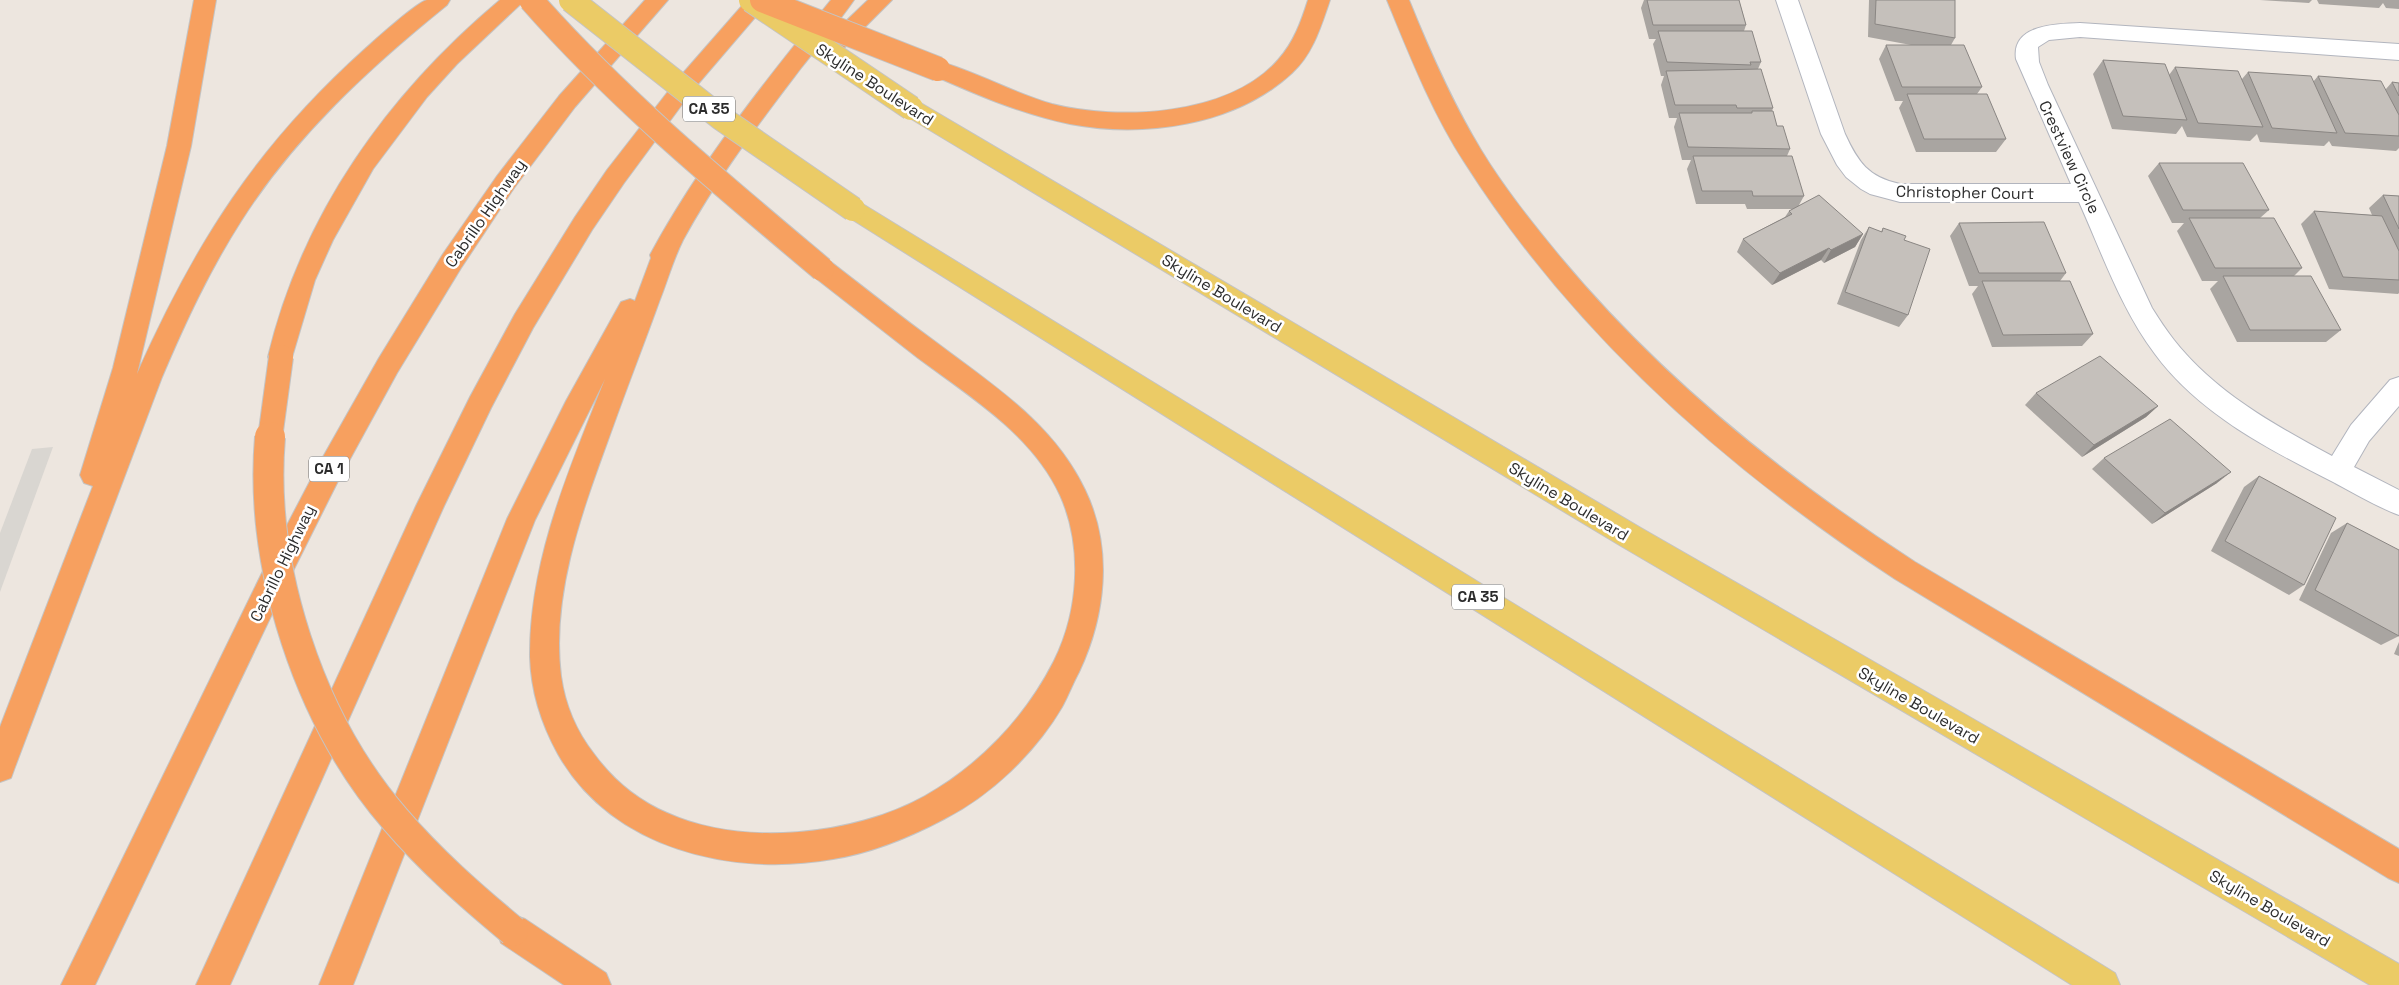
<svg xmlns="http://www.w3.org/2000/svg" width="2399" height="985" font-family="'Space Grotesk',sans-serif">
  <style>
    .plaza { fill: #d9d6d1 }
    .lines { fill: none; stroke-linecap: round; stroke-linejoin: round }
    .minor-casing { stroke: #b2b5be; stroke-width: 2 }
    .major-casing { stroke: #c4c4c4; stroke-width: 2 }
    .highway-casing { stroke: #c4c4c4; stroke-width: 2 }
    .minor { fill: #fff; fill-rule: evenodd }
    .major { fill: #ebcb66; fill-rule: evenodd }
    .highway { fill: #f7a05f; fill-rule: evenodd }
    .major-bridge-casing { stroke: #c4c4c4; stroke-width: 26; stroke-linecap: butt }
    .highway-bridge-far1-casing { stroke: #c4c4c4; stroke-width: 26; stroke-linecap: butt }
    .highway-bridge-casing { stroke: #c4c4c4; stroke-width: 32; stroke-linecap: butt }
    .major-bridge { stroke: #ebcb66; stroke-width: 24 }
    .highway-bridge-far1 { stroke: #f7a05f; stroke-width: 24 }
    .highway-bridge { stroke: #f7a05f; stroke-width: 30 }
    .wall { fill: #a9a5a1 }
    .shaded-wall { fill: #8a8683 }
    .building { fill: #c5c0bb; stroke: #8a8683 }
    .labels { text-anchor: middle; stroke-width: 5; stroke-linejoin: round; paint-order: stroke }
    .shield { fill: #fff; stroke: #6b6b6b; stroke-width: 1 }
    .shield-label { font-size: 15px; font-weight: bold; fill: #2c2c2c }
    .street-label { font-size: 16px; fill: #2c2c2c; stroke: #fff }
  </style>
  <rect width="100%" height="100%" fill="#ede6df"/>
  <polygon class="plaza" points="53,447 0,592 0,533 32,449"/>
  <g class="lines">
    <defs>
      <path id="minor" d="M1776,0H1798L1845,134C1858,162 1868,177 1900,184H2071L2016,59C2011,24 2057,24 2080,23L2399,44V60L2080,37L2049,40L2038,47L2039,62L2048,85L2152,308C2159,319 2166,330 2174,340C2215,392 2274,425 2332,456L2351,425L2390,380L2399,377V406L2369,441L2354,467L2399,490V515C2377,507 2356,494 2335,483C2270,450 2199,414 2155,354C2121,309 2102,253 2079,202H1900L1870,194L1861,189L1846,177L1837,165L1821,134Z"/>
      <g id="major">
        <polygon points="911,100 919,102 1641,528 2399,964 2399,985 2370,985 1621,546 903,114 900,108 903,102"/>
        <polygon points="853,200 861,203 2115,973 2120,985 2072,985 845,215 841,209 845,203"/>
      </g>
      <g id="highway">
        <path d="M194,0H216L191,146L137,374C196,242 256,147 365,49C375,40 417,2 427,0C434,0 442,0 450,0L447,5C369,68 295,136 241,221C209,271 185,323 162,377L15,767L11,778L0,782V727L93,486L84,483L80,475L113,368L167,146Z"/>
        <path d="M500,0H525L457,64L427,97L373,169L333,240L315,280L290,364L281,367L272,364L268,357C302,214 388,94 500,0Z"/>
        <polygon points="645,0 668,0 575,107 514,188 461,268 397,373 338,481 283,591 95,985 61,985 262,573 319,464 379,358 443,254 497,176 559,96"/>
        <polygon points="747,0 770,0 692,91 624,183 592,230 533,328 491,408 444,506 230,985 196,985 416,506 470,397 515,314 575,217 607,170 677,80"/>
        <path d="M831,0H854C838,23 819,45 801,68C760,122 716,179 683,240C673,260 667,282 659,302C645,341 630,379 616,418C587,499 550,588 561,676C565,705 576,731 594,754C613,780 637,800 667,813C742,847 853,836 925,796C980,765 1025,718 1054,661C1079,611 1083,546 1060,495C1032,434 969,396 918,358C883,331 848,303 813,276L810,269L813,262L822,259L831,262C866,289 901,317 937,343C994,386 1054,424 1085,490C1113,548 1106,615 1079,672C1073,683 1068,696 1062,707C1035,753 991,795 944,819C910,837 871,853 833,859C732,877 612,849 558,754C542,725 531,692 530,657C529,560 570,468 605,379L535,520L353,985H319L507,519L566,401L621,302L630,299L635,301L651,258L650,255C699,164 766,80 831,0Z"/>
        <polygon points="868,0 892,0 837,55 829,58 821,55 818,50 821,45"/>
        <path d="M1308,0H1330C1321,26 1313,54 1292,73C1235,126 1143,138 1070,124C1021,114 975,94 930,74L927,69L930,64L938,61C977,72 1013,93 1052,104C1119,121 1229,116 1278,60C1294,42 1301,22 1308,0Z"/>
        <path d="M1387,0H1409C1430,52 1452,102 1481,150C1504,188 1533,224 1561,258C1661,378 1784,477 1915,562L2399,849V883L2388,878L1895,579C1727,469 1574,334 1465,163C1432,112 1410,56 1387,0Z"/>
        <polygon points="513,915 525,919 606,973 611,985 564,985 501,943 497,931 501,919"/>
      </g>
    </defs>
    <use href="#minor" class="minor-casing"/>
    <use href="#major" class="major-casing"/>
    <use href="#highway" class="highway-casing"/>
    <use href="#minor" class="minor"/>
    <use href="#major" class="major"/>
    <use href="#highway" class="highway"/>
    <defs>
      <g id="major-bridge">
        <polyline points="571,0 721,118 853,209"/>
        <polyline points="751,0 911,108"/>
      </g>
      <g id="highway-bridge-far1">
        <path d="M531,0C618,99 721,184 822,269"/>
        <polyline points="762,0 938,69"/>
        <polyline points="270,438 281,357"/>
      </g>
      <path id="highway-bridge" d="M270,437C259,567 309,720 395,819C431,861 471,896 513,931"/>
    </defs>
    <use href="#major-bridge" class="major-bridge-casing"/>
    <use href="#highway-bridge-far1" class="highway-bridge-far1-casing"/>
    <use href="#highway-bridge" class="highway-bridge-casing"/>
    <use href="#major-bridge" class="major-bridge"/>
    <use href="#highway-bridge-far1" class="highway-bridge-far1"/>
    <use href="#highway-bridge" class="highway-bridge"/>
  </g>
  <g class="wall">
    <polygon points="1644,0 1739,0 1746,25 1744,31 1761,62 1758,69 1773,108 1772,111 1777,126 1790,149 1787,156 1804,196 1799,205 1863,234 1855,247 1824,263 1821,260 1772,285 1737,252 1743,239 1785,217 1789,211 1793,209 1747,209 1745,204 1696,204 1687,169 1691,160 1682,160 1674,127 1677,118 1669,118 1661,85 1664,76 1661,76 1653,44 1656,39 1649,39 1641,8"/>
    <polygon points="1869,0 1955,0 1955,38 1951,45 1982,87 1977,94 2006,139 1996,152 1916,152 1899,108 1903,101 1895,101 1879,59 1886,45 1911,45 1868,37"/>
    <polygon points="2260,0 2312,0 2309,3"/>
    <polygon points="2317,0 2399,0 2399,9 2386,8 2383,3 2379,8 2319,4"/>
    <polygon points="2103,60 2169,75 2175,67 2242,79 2248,72 2313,82 2318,76 2386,89 2392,82 2399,83 2399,148 2396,151 2332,146 2329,141 2324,146 2260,142 2257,134 2250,141 2187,137 2182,126 2176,134 2112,129 2093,74"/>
    <polygon points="2159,163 2269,210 2260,218 2302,268 2294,276 2341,330 2326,342 2237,342 2210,289 2218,281 2202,281 2177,231 2184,223 2172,223 2148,176"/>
    <polygon points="2383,195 2399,196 2399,293 2398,294 2329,289 2301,224 2314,211 2372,215 2369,208"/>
    <polygon points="1959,223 2066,273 2060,281 2093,334 2082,346 1992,347 1972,294 1978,286 1969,286 1950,236"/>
    <polygon points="1869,227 1881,232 1883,228 1904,240 1908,315 1899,327 1837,304 1861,240"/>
    <polygon points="2036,393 2158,406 2146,417 2082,457 2025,405"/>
    <polygon points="2104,458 2217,483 2152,524 2092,469"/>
    <polygon points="2259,476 2304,585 2289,595 2211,551 2244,487"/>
    <polygon points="2347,523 2399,636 2381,645 2299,600 2331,533"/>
    <polygon points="2399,642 2399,656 2394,654"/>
  </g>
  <g class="shaded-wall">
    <polygon points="1863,234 1855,247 1824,263 1831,250"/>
    <polygon points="1829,248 1821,260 1772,285 1780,273"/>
    <polygon points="2158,406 2146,417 2082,457 2094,445"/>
    <polygon points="2231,472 2217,483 2152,524 2165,513"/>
  </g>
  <g class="building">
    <polygon points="1647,0 1739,0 1746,25 1653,25"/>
    <polygon points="1876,0 1955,0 1955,38 1875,24"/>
    <polygon points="1658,31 1752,31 1761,62 1750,62 1751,65 1667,62"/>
    <polygon points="1886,45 1964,45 1982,87 1902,87"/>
    <polygon points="2103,60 2165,64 2187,120 2123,116"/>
    <polygon points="2175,67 2238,71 2263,127 2198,123"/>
    <polygon points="1761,69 1773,108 1737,108 1736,105 1675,105 1666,71"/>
    <polygon points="2248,72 2311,76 2337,133 2272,128"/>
    <polygon points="2318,76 2381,81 2399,115 2399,136 2345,133"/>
    <polygon points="2392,82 2399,83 2399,96"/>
    <polygon points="1907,94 1987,94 2006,139 1924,139"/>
    <polygon points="1752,111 1773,111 1777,126 1783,126 1790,149 1688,147 1679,113 1752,113"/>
    <polygon points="1693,156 1792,156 1804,196 1753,196 1752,191 1702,191"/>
    <polygon points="2159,163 2243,163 2269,210 2183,210"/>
    <polygon points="1819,195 1863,234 1831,250 1829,248 1780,273 1743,239 1792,214 1789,211"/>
    <polygon points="2383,195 2399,196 2399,229"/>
    <polygon points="2314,211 2382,216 2399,251 2399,280 2343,277"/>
    <polygon points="2189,218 2274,218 2302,268 2215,268"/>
    <polygon points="2044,222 2066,273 1979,273 1959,223"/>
    <polygon points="1869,227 1882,232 1883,228 1906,236 1904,240 1930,249 1908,315 1845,292"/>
    <polygon points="2223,276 2311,276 2341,330 2250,330"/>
    <polygon points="1982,281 2070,281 2093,334 2003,335"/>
    <polygon points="2100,356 2158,406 2094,445 2036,393"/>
    <polygon points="2170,419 2231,472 2165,513 2104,458"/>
    <polygon points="2259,476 2336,518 2304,585 2225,541"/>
    <polygon points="2347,523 2399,550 2399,636 2315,590"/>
  </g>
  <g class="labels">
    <g class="shield">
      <rect x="683" y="96.5" width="52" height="25" rx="4"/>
      <rect x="309" y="456.5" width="40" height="25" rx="4"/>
      <rect x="1452" y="584.5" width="52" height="25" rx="4"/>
    </g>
    <g class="shield-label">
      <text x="709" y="114">CA 35</text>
      <text x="329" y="474">CA 1</text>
      <text x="1478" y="602">CA 35</text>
    </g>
    <g class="street-label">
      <text transform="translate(875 84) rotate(33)" y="6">Skyline Boulevard</text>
      <text transform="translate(2070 157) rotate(65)" y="6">Crestview Circle</text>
      <text transform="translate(1965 192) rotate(1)" y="6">Christopher Court</text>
      <text transform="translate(485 213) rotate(-55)" y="6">Cabrillo Highway</text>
      <text transform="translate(1222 293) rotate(31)" y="6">Skyline Boulevard</text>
      <text transform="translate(1569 501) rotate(31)" y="6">Skyline Boulevard</text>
      <text transform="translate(282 563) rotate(-64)" y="6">Cabrillo Highway</text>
      <text transform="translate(1919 705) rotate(30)" y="6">Skyline Boulevard</text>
      <text transform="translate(2270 908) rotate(30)" y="6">Skyline Boulevard</text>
    </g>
  </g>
</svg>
